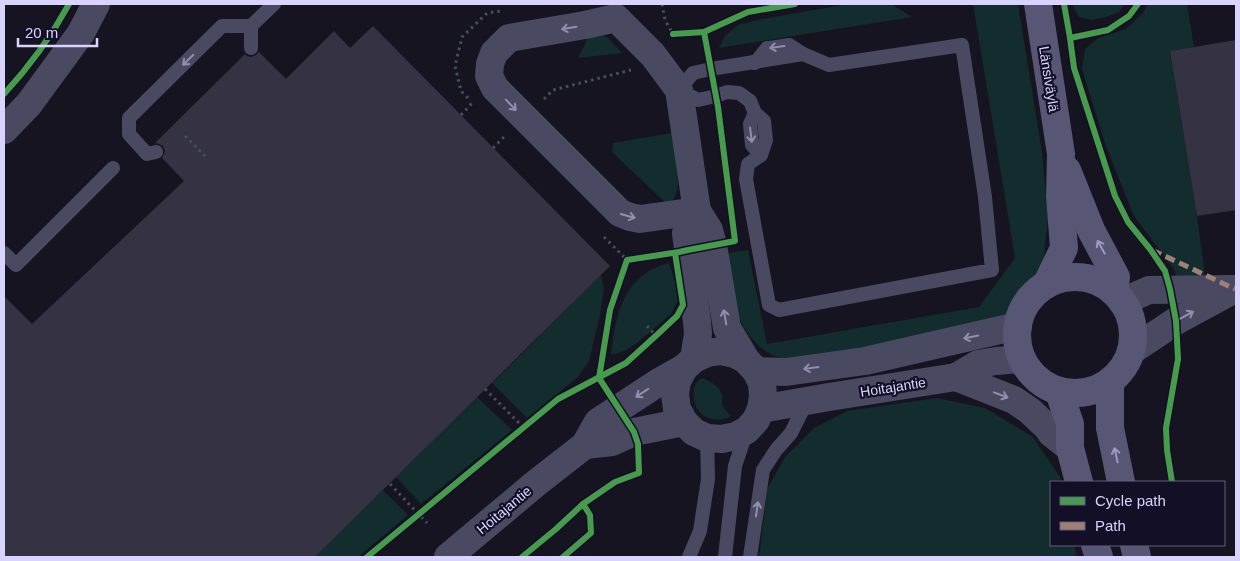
<svg xmlns="http://www.w3.org/2000/svg" width="1240" height="561" font-family="Helvetica,sans-serif">
  <style>
    .green { fill: #132c2d }
    .building { fill: #343243 }
    .lines { fill: none; stroke-linecap: round; stroke-linejoin: round }
    .path { stroke: #44505f; stroke-width: 3; stroke-dasharray: 2.5 4; stroke-linecap: butt }
    .service { stroke: #4a4962; stroke-width: 14 }
    .minor { stroke: #4a4962; stroke-width: 28 }
    .secondary { stroke: #575674; stroke-width: 28 }
    .quiet { stroke: #9e8076; stroke-width: 5; stroke-dasharray: 10 5; stroke-linecap: butt }
    .cycleway-casing { stroke: #130f26; stroke-width: 9 }
    .cycleway { stroke: #469c4c; stroke-width: 6 }
    .oneway { stroke: #928eb0 }
    .oneway2 { stroke: #9e9bc0 }
    .labels { text-anchor: middle; stroke-width: 4.5; stroke-linejoin: round; paint-order: stroke }
    .street-label { font-size: 14px; fill: #d9d4ff; stroke: #130f26 }
  </style>
  <rect width="100%" height="100%" fill="#161421"/>
  <g class="green">
    <polygon points="849,4 891,4 912,17 719,48 725,36 738,25 762,19"/>
    <path d="M973,4H1018L1042,152L1048,217L1044,256L1031,284L1013,308L1001,320L975,331L791,361C785,359 778,357 772,355C735,335 731,291 722,254L748,250L767,344L979,307L1015,258Z"/>
    <polygon points="1073,4 1125,4 1119,12 1106,17 1092,20 1079,17 1074,8"/>
    <polygon points="1147,4 1187,4 1194,47 1170,52 1197,216 1205,276 1177,279 1174,269 1134,216 1106,146 1082,69 1085,49 1098,38 1126,29 1144,12"/>
    <polygon points="600,34 608,38 622,53 578,58 589,36"/>
    <path d="M672,133C674,149 680,175 677,191C676,196 672,201 668,205L612,152L613,143Z"/>
    <path d="M669,263L675,282L678,301L671,314L638,342L625,351L611,355C615,314 624,274 669,263Z"/>
    <polygon points="601,275 604,288 600,315 589,361 578,377 527,418 492,383"/>
    <path d="M701,378C710,381 719,385 722,395C723,399 722,399 722,403C723,409 727,412 731,416C716,425 696,417 694,399C693,394 693,389 696,384C697,381 700,380 701,378Z"/>
    <polygon points="477,397 512,430 421,504 396,477"/>
    <polygon points="937,398 985,408 1033,437 1060,477 1061,482 1051,482 1051,545 1074,545 1077,557 758,557 760,550 767,489 785,457 814,428 847,411"/>
    <polygon points="383,490 408,515 358,557 315,557"/>
  </g>
  <g class="building">
    <polygon points="373,26 610,266 315,557 4,557 4,296 32,324 184,181 162,158 164,154 165,151 163,146 159,144 155,143 245,54 247,56 251,57 256,55 259,52 286,79 334,31 350,48"/>
    <polygon points="1236,40 1236,210 1197,216 1170,51"/>
  </g>
  <g class="lines">
    <g class="path">
      <polyline points="662,4 665,20 673,34 672,36"/>
      <polyline points="468,98 461,91 455,66 462,37 487,13 501,11"/>
      <polyline points="544,99 553,90 631,70"/>
      <polyline points="461,115 472,103"/>
      <polyline points="185,136 207,158"/>
      <polyline points="493,148 505,136"/>
      <polyline points="604,237 627,260"/>
      <polyline points="647,326 656,336"/>
      <polyline points="485,389 523,427"/>
      <polyline points="390,484 427,523"/>
    </g>
    <g class="service">
      <polyline points="251,26 251,48"/>
      <polygon points="962,45 985,197 992,270 779,310 769,305 746,179 748,164 761,155 766,140 764,121 755,113 750,101 739,93 727,92 716,96 698,100 679,90 693,73 711,69 803,54 829,65"/>
      <polyline points="755,63 767,48 770,48 789,45 803,54"/>
      <polyline points="755,113 750,124 752,145 761,155"/>
      <polyline points="156,152 147,154 129,134 129,118 222,26 251,26 274,4"/>
      <polyline points="4,253 16,265 113,168"/>
      <polyline points="689,557 700,531 708,479 707,438"/>
      <polyline points="725,557 735,466 746,433"/>
      <polyline points="750,557 763,470 776,450 791,433 807,401"/>
    </g>
    <g class="minor">
      <polyline points="4,130 29,104 81,33 96,4"/>
      <polyline points="697,211 640,219 630,217 620,213 495,88 489,76 490,64 494,53 509,38 585,25 616,18 653,55 679,90 697,211 709,230 713,245 727,328 746,360 756,371 762,383 763,396 761,409 756,420 747,430 736,436 722,439 707,438 694,432 684,422 677,409 675,394 677,381 684,368 694,359 707,353 721,351 735,354 746,360"/>
      <polyline points="1122,302 1149,290 1231,289"/>
      <polyline points="1131,351 1176,321 1235,289"/>
      <polyline points="694,359 698,334 697,322 686,233 697,211"/>
      <polyline points="756,371 786,372 865,361 1018,326"/>
      <polyline points="956,377 1014,400 1030,411 1048,428 1051,433 1070,448"/>
      <polyline points="761,409 829,397 956,377 978,364 996,361 1022,359"/>
      <polyline points="585,445 612,442 634,432 684,422"/>
      <polyline points="448,557 535,484 585,445 598,422 659,382 684,368"/>
    </g>
    <g class="secondary">
      <polyline points="1038,4 1061,154 1060,196 1064,248 1046,285"/>
      <polyline points="1067,170 1091,230 1116,277 1114,292"/>
      <circle cx="1075" cy="335" r="58"/>
      <polyline points="1110,382 1110,428 1121,482"/>
      <polyline points="1059,392 1070,424 1070,448 1079,482"/>
      <polyline points="1095,545 1099,557"/>
      <polyline points="1134,545 1137,557"/>
    </g>
    <polyline class="quiet" points="1152,250 1235,289"/>
    <defs>
      <g id="cycleway">
        <polyline points="1064,4 1070,38 1074,68 1115,196 1128,222 1150,249 1165,271 1170,289 1176,321 1178,359 1166,428 1167,450 1172,482"/>
        <polyline points="704,32 748,12 795,4"/>
        <polyline points="1070,38 1108,30 1129,16 1138,4"/>
        <path d="M4,94C29,67 51,37 69,4"/>
        <polyline points="367,557 558,399 626,363 660,332 677,316 683,305 675,253"/>
        <polyline points="522,557 556,529 583,504 615,482 639,473 638,444 634,432 599,378 610,310 627,260 679,252 688,250 735,241 718,107 704,32 673,34"/>
        <polyline points="563,557 591,533 590,515 583,504"/>
      </g>
    </defs>
    <use href="#cycleway" class="cycleway-casing"/>
    <use href="#cycleway" class="cycleway"/>
  </g>
  <defs><path id="oneway-shaft" d="M-6 0H5M1.5-3L5.5 0L1.5 3" fill="none" stroke-width="1.6" stroke-linecap="round" stroke-linejoin="round" transform="scale(1.25)"/></defs>
  <g class="oneway">
    <use href="#oneway-shaft" transform="translate(569 28) rotate(170)"/>
    <use href="#oneway-shaft" transform="translate(777 47) rotate(172)"/>
    <use href="#oneway-shaft" transform="translate(188 60) rotate(135)"/>
    <use href="#oneway-shaft" transform="translate(511 105) rotate(46)"/>
    <use href="#oneway-shaft" transform="translate(751 135) rotate(83)"/>
    <use href="#oneway-shaft" transform="translate(628 216) rotate(16)"/>
    <use href="#oneway-shaft" transform="translate(1187 315) rotate(-29)"/>
    <use href="#oneway-shaft" transform="translate(725 317) rotate(-100)"/>
    <use href="#oneway-shaft" transform="translate(971 337) rotate(168)"/>
    <use href="#oneway-shaft" transform="translate(811 368) rotate(172)"/>
    <use href="#oneway-shaft" transform="translate(642 393) rotate(147)"/>
    <use href="#oneway-shaft" transform="translate(1001 395) rotate(21)"/>
    <use href="#oneway-shaft" transform="translate(757 509) rotate(-82)"/>
  </g>
  <g class="oneway2">
    <use href="#oneway-shaft" transform="translate(1101 247) rotate(-119)"/>
    <use href="#oneway-shaft" transform="translate(1116 455) rotate(-102)"/>
  </g>
  <g class="labels">
    <g class="street-label">
      <text transform="translate(1049 79) rotate(81)" y="5">Länsiväylä</text>
      <text transform="translate(893 387) rotate(-9)" y="5">Hoitajantie</text>
      <text transform="translate(504 510) rotate(-40)" y="5">Hoitajantie</text>
    </g>
  </g>
  <rect width="1240" height="561" fill="none" stroke="#d9d4ff" stroke-width="10"/>
  <rect x="1050" y="481" width="175" height="65" fill="#130f26" stroke="#625e7d"/>
  <rect x="1060" y="497" width="25" height="8" fill="#469c4c" stroke="#625e7d"/>
  <text x="1095" y="506" font-size="15" fill="#d9d4ff">Cycle path</text>
  <rect x="1060" y="522" width="25" height="8" fill="#9e8076" stroke="#625e7d"/>
  <text x="1095" y="531" font-size="15" fill="#d9d4ff">Path</text>
  <path d="M18 38v8h79v-8" fill="none" stroke="#d9d4ff" stroke-width="2.5"/>
  <text x="25" y="38" font-size="15" fill="#d9d4ff" stroke="#130f26" stroke-width="4" paint-order="stroke">20 m</text>
</svg>
